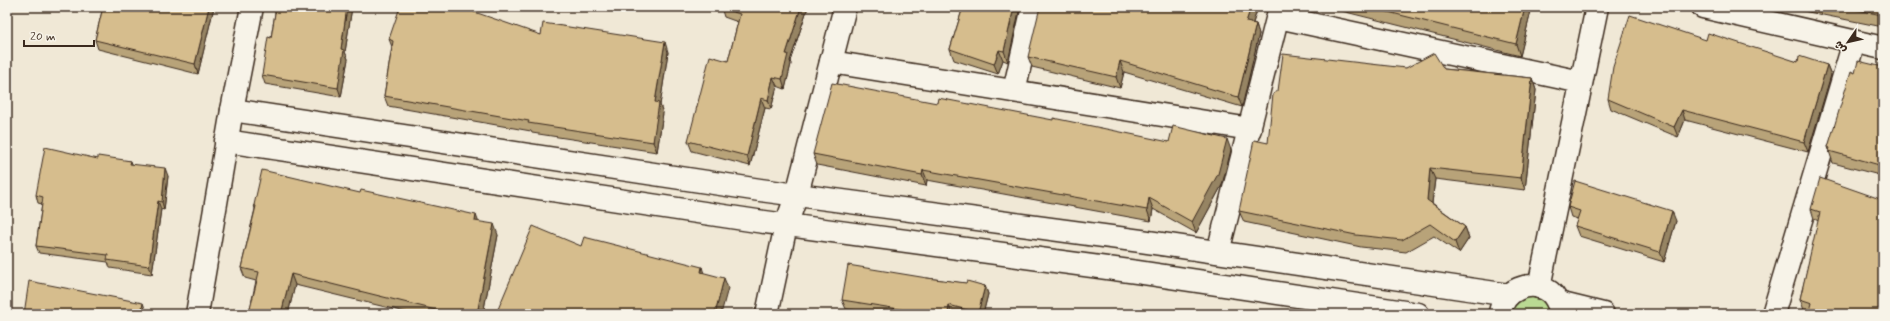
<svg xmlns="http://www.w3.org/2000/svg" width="1890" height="321" font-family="Mynerve,'Playpen Sans Arabic',sans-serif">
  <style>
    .green { fill: #bada93; stroke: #7a8258 }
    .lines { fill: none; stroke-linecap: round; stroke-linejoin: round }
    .minor-casing { stroke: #3b2a1e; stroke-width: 25 }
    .minor { stroke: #f7f3e8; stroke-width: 22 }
    .wall { fill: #b8a379; stroke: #3b2a1e }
    .shaded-wall { fill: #968463; stroke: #3b2a1e }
    .building { fill: #d6bd8d; stroke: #3b2a1e }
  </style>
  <rect width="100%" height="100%" fill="#f0e8d6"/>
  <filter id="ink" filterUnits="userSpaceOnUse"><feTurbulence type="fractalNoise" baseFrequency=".025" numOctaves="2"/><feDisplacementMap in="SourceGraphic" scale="8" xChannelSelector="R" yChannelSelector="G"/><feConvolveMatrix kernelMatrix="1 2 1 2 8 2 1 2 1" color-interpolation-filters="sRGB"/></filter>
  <g filter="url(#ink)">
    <polygon class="green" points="1537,293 1555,314 1506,314 1510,303"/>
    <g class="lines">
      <defs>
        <g id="minor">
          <polyline points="1703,7 1883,48"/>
          <polyline points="1278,17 1581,82"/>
          <polyline points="831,62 1250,129"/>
          <polyline points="1014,91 1033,7"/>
          <polyline points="232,110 760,190 1141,241 1509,295"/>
          <polyline points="226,141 757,221 1137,272 1418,314"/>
          <polyline points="1218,252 1280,7"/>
          <polyline points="1539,287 1597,7"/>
          <polyline points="1558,303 1603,314"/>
          <polyline points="197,314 232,110 252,7"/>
          <polyline points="767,314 786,225 797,194 845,7"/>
          <path d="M1500,314C1502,290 1531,278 1550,292C1557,298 1559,306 1562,314"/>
          <polyline points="1773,314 1854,42"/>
        </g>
      </defs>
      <use href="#minor" class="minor-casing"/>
      <use href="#minor" class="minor"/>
    </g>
    <g class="wall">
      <polygon points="103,7 214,7 198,74 98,49 95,40"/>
      <polygon points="276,7 352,7 345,52 348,59 341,97 265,84 262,75 271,38"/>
      <polygon points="721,7 808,7 790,61 791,64 785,89 777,86 771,109 765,108 750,166 692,151 688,141 728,61 738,22 724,17"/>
      <polygon points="963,7 1020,7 1008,62 1003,60 998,74 954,60 950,49"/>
      <polygon points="1258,7 1253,23 1256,24 1259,34 1242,107 1124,72 1120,88 1032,67 1028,57"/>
      <polygon points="1326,7 1532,7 1520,56"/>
      <polygon points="1783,7 1883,7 1883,27"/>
      <polygon points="541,35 668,52 660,105 663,113 657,152 532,133 531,131 388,106 384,96 392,47 389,39"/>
      <polygon points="1706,40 1798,62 1827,65 1831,75 1808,152 1685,120 1678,137 1611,109 1608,99"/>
      <polygon points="1883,67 1883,176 1833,163 1829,151 1829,150 1828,147 1855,73"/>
      <polygon points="1406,68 1444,69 1532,78 1536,90 1525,190 1435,179 1432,203 1465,227 1469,238 1459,253 1434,236 1406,252 1361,247 1244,222 1239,211 1268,143"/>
      <polygon points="1169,142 1231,150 1222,185 1196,233 1153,209 1151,221 927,180 926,186 817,165 813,154"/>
      <polygon points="98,159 131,161 132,164 168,176 164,210 161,209 152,274 110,268 108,262 39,253 36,246 42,204 38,203 36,195"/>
      <polygon points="1883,200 1810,311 1804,310 1800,299 1819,221 1814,219 1811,209"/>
      <polygon points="254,205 478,222 498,235 483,314 414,314 295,285 288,314 232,314 249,313 256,281 245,278 241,268 255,209"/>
      <polygon points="1568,207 1676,221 1664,262 1579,236 1575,226 1578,219 1571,217"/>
      <polygon points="927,278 985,286 988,294 983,314 879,314 846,309 842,300"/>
    </g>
    <g class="shaded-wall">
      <polygon points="209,7 214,7 198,74 195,64"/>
      <polygon points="347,7 352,7 345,52 348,59 341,97 338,88 341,49"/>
      <polygon points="801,7 808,7 790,61 791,64 785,89 782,79 786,54"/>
      <polygon points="1014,7 1020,7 1008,62 1004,51"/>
      <polygon points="1251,7 1258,7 1250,32 1246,22"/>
      <polygon points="1525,7 1532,7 1520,56 1516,44"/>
      <polygon points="1883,7 1883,19 1882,15"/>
      <polygon points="1256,24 1259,34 1242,107 1238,97"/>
      <polygon points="665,42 668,52 660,105 663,113 657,152 653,142 655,102"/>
      <polygon points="999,50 1003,60 998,74 994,64"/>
      <polygon points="1120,61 1124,72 1120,88 1116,77"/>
      <polygon points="1827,65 1831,75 1808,152 1804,142"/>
      <polygon points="773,77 777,86 771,109 768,100"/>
      <polygon points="1532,78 1536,90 1525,190 1521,178"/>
      <polygon points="761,98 765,108 750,166 747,156"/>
      <polygon points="1682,110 1685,120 1678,137 1674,127"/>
      <polygon points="1227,139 1231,150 1222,185 1196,233 1192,222"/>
      <polygon points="165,168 168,176 164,210 162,202"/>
      <polygon points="1430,168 1435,179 1431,211 1427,200"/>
      <polygon points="923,170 927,180 926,186 922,175"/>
      <polygon points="1149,198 1153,209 1151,221 1147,210"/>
      <polygon points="158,201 161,209 152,274 149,266"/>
      <polygon points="1672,211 1676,221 1664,262 1660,252"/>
      <polygon points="476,215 480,226 475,221"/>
      <polygon points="494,224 498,235 483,314 477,314"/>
      <polygon points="1465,227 1469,238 1459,253 1455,242"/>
      <polygon points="702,267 705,277 701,272"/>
      <polygon points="291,274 295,285 288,314 281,314"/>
      <polygon points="724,278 728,288 721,314 715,314"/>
      <polygon points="985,286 988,294 983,314 978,314 978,313"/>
      <polygon points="143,303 146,311 146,314 141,314"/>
      <polygon points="949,305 952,314 948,314"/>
    </g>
    <g class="building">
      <polygon points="103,7 209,7 195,64 95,40"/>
      <polygon points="276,7 347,7 341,49 344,50 338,88 262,75 268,37 271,38"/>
      <polygon points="400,7 460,7 541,35 543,23 665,42 655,102 659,103 653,142 528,123 529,121 384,96 393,41 389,39"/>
      <polygon points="721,7 801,7 786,54 788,54 782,79 773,77 768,100 761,98 747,156 688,141 710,56 728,61 740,14 721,8"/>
      <polygon points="963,7 1014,7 1004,51 999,50 994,64 950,49"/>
      <polygon points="1040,7 1251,7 1246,22 1256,24 1238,97 1120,61 1116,77 1028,57"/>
      <polygon points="1368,7 1525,7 1516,44"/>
      <polygon points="1843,7 1883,7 1882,15"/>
      <polygon points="1630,15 1706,40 1708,33 1798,62 1799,56 1827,65 1804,142 1682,110 1674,127 1608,99 1613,67"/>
      <polygon points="1434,53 1444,69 1532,78 1521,178 1430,168 1427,200 1465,227 1455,242 1430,224 1402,240 1356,235 1239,211 1254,140 1268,143 1273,94 1278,91 1283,54 1406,68"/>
      <polygon points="1858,61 1883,67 1883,166 1829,151 1830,148 1828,147 1851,71 1855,73"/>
      <polygon points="832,83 937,103 938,98 1053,120 1053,118 1169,142 1173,126 1227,139 1218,174 1192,222 1149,198 1147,210 923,170 922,175 813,154"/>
      <polygon points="45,147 98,159 98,156 131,161 130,164 165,168 162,202 158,201 149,266 107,260 108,255 36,246 43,197 36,195"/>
      <polygon points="262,170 360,193 361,190 476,215 475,221 494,224 477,314 452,314 291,274 281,314 232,314 234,309 249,313 259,272 241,268 256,206 254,205"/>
      <polygon points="1820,178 1883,200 1883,314 1809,314 1812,303 1800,299 1820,212 1811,209"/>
      <polygon points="1575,181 1672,211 1660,252 1575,226 1580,211 1568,207"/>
      <polygon points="533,226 581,246 584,237 702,267 701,272 724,278 715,314 496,314"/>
      <polygon points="848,265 927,278 966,283 967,281 985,286 978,313 949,305 948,314 918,314 918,312 842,300"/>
      <polygon points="29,281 143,303 141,314 24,314"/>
    </g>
  </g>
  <rect width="1890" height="321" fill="none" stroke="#f7f3e8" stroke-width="24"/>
  <rect x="12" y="12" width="1866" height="297" fill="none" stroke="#3b2a1e" stroke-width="1.5" filter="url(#ink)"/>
  <g transform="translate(1848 42) rotate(236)" stroke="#f7f3e8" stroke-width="3" paint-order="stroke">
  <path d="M0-3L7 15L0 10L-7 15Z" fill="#3b2a1e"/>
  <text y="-6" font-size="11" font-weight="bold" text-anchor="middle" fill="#3b2a1e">ش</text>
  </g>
  <path d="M24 40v6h70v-6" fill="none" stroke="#3b2a1e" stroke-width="2"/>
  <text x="30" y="40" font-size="12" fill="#3b2a1e" stroke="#f7f3e8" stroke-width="3" paint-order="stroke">20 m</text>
</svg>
